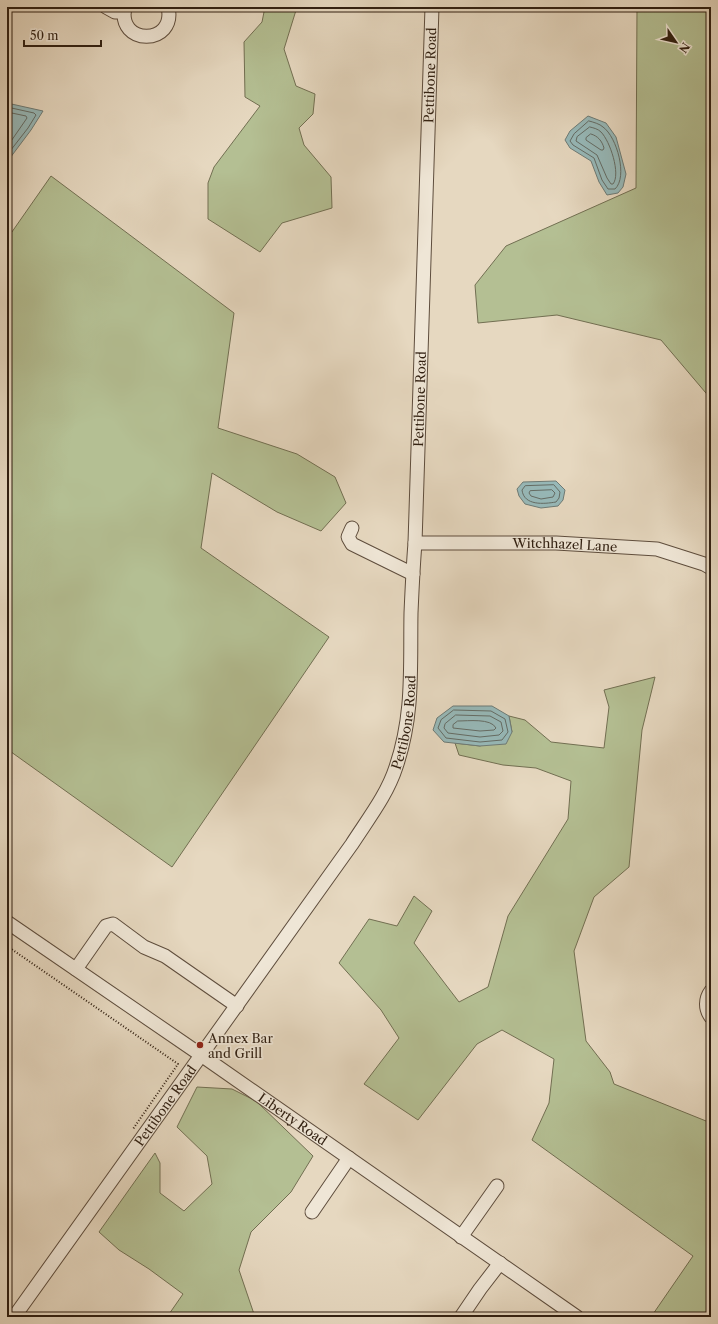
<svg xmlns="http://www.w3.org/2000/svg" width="718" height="1324" font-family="'Libre Caslon Text',serif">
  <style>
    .green { fill: #b4bf93; stroke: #726f52 }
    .water { fill: #97b9b9; stroke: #6e7b76 }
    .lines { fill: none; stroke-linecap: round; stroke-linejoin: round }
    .shore { stroke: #646c65; stroke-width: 1 }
    .minor-casing { stroke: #5e4d3d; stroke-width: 15 }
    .path { stroke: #301f11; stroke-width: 2; stroke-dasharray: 1 2; stroke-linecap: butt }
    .minor { stroke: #efe6d6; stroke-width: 13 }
    .poi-dot { fill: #8f2418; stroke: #efe6d6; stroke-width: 1.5 }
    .labels { text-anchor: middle; stroke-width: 3.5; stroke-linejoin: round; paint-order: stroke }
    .street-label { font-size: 13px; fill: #301f11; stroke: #efe6d6 }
    .poi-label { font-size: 13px; fill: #301f11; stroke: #efe6d6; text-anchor: start }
  </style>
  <rect width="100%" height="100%" fill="#e6d8c0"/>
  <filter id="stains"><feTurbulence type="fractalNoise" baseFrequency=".005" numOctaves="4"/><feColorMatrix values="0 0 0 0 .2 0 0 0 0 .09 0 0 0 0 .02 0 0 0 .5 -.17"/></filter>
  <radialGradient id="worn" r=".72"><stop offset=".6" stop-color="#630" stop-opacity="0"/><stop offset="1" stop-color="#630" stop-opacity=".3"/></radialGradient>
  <g class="green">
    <polygon points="265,7 297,7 284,49 296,86 315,94 313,114 299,128 304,145 331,177 332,208 282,223 260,252 208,219 208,183 214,167 260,106 245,97 244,42 262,22"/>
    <polygon points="637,7 711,7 711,399 661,340 557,315 478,323 475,285 506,246 636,188"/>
    <polygon points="51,176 234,313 218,428 297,454 335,477 346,503 321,531 277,512 212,473 201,548 329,637 172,867 7,749 7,239"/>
    <polygon points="655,677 642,730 629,867 594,897 574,951 586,1041 610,1072 614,1084 711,1123 711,1317 651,1317 693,1256 532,1140 549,1103 554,1059 502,1030 477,1044 418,1120 364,1084 399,1038 381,1010 339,963 369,919 397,926 414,896 432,911 414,943 459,1002 488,987 508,916 568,819 571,781 536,768 503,765 459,755 455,743 480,746 512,732 509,716 525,720 551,742 604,748 609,707 604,690"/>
    <polygon points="197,1087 232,1089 256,1101 313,1156 291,1192 251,1232 239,1270 255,1317 167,1317 183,1294 149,1269 119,1250 99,1232 155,1153 160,1163 160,1193 184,1211 212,1184 207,1156 177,1127"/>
  </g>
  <g class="water">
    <polygon points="7,103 43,111 31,130 7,162"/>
    <polygon points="588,116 606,123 616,137 626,174 623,187 618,193 607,195 599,182 591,161 570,148 565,140 570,131"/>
    <polygon points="556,481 565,490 563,500 558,506 541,508 525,504 519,496 517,489 523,482"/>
    <polygon points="453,706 492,706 509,716 512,732 506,744 480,746 444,742 433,730 437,718"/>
  </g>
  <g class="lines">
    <g class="shore">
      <polyline points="7,107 34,113 36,115 28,128 7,155"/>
      <polyline points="7,112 26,116 27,118 7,147"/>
      <path d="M589,121C593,122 600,124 603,127C617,137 628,177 615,189H608L602,180L594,158L573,145L570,141L574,134Z"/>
      <path d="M590,127C594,128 598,129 601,132C610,141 621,174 613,184H611L607,178L597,155L576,141L577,137Z"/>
      <path d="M591,134C598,136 602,141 604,148L603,150H601L586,140V138Z"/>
      <path d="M554,485L560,492L559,498L556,502C544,504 524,506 522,490L525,486Z"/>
      <polygon points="552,490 555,493 553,497 541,499 531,496 529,493 530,491"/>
      <polygon points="454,710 491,711 505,719 508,732 502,740 480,742 446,738 438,728 441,720"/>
      <polygon points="456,715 490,716 501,722 503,731 499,735 480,737 448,733 444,728 445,724"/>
      <path d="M458,721C468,721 491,718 496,728L494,730L480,731L453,728V725Z"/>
    </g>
    <defs>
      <g id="minor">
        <polyline points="106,7 115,12 124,12"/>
        <path d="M125,7C116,46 177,46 168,7"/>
        <polyline points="352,528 348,537 352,544 413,574"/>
        <path id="s1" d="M415,543H556L607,546L657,549L704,564L711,568"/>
        <path id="s2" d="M7,922L201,1055L577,1317"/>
        <polyline points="76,969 106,926 113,924 144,947 165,956 237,1006"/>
        <path d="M711,991C705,999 705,1009 711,1017"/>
        <polyline points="312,1212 349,1158"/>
        <polyline points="461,1237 497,1186"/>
        <path id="s3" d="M14,1317L352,844C368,819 387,795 396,767C414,714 410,668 411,613C412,590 413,567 415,543L432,7"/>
        <polyline points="461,1317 480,1289 500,1263"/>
      </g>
    </defs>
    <use href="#minor" class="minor-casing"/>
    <polyline class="path" points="7,946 178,1064 133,1129"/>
    <use href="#minor" class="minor"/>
  </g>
  <circle class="poi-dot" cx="200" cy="1045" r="4"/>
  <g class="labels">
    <g class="street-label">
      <text dy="5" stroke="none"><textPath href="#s3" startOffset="1364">Pettibone Road</textPath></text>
      <text dy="5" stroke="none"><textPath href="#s3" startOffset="1040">Pettibone Road</textPath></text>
      <text dy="5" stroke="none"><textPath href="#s1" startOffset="150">Witchhazel Lane</textPath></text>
      <text dy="5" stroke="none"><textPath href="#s3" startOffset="716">Pettibone Road</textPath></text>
      <text dy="5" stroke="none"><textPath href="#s3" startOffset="260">Pettibone Road</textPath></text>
      <text dy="5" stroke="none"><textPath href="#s2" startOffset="347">Liberty Road</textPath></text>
    </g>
    <g class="poi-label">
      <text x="208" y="1043">Annex Bar<tspan x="208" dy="15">and Grill</tspan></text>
    </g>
  </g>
  <rect width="718" height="1324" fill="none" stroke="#e6d8c0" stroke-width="24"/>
  <rect x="8" y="8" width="702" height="1308" fill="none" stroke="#301f11" stroke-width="2"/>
  <rect x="12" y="12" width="694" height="1300" fill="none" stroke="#301f11"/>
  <g transform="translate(676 42) rotate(124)" stroke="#efe6d6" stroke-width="3" paint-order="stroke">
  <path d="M0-3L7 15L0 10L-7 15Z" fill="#301f11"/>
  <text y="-6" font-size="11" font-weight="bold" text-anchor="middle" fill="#301f11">N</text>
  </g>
  <path d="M24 40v6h77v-6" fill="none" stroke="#301f11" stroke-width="2"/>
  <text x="30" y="40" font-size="12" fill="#301f11" stroke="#efe6d6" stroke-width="3" paint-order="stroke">50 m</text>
  <rect width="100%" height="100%" filter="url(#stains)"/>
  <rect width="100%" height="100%" fill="url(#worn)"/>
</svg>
